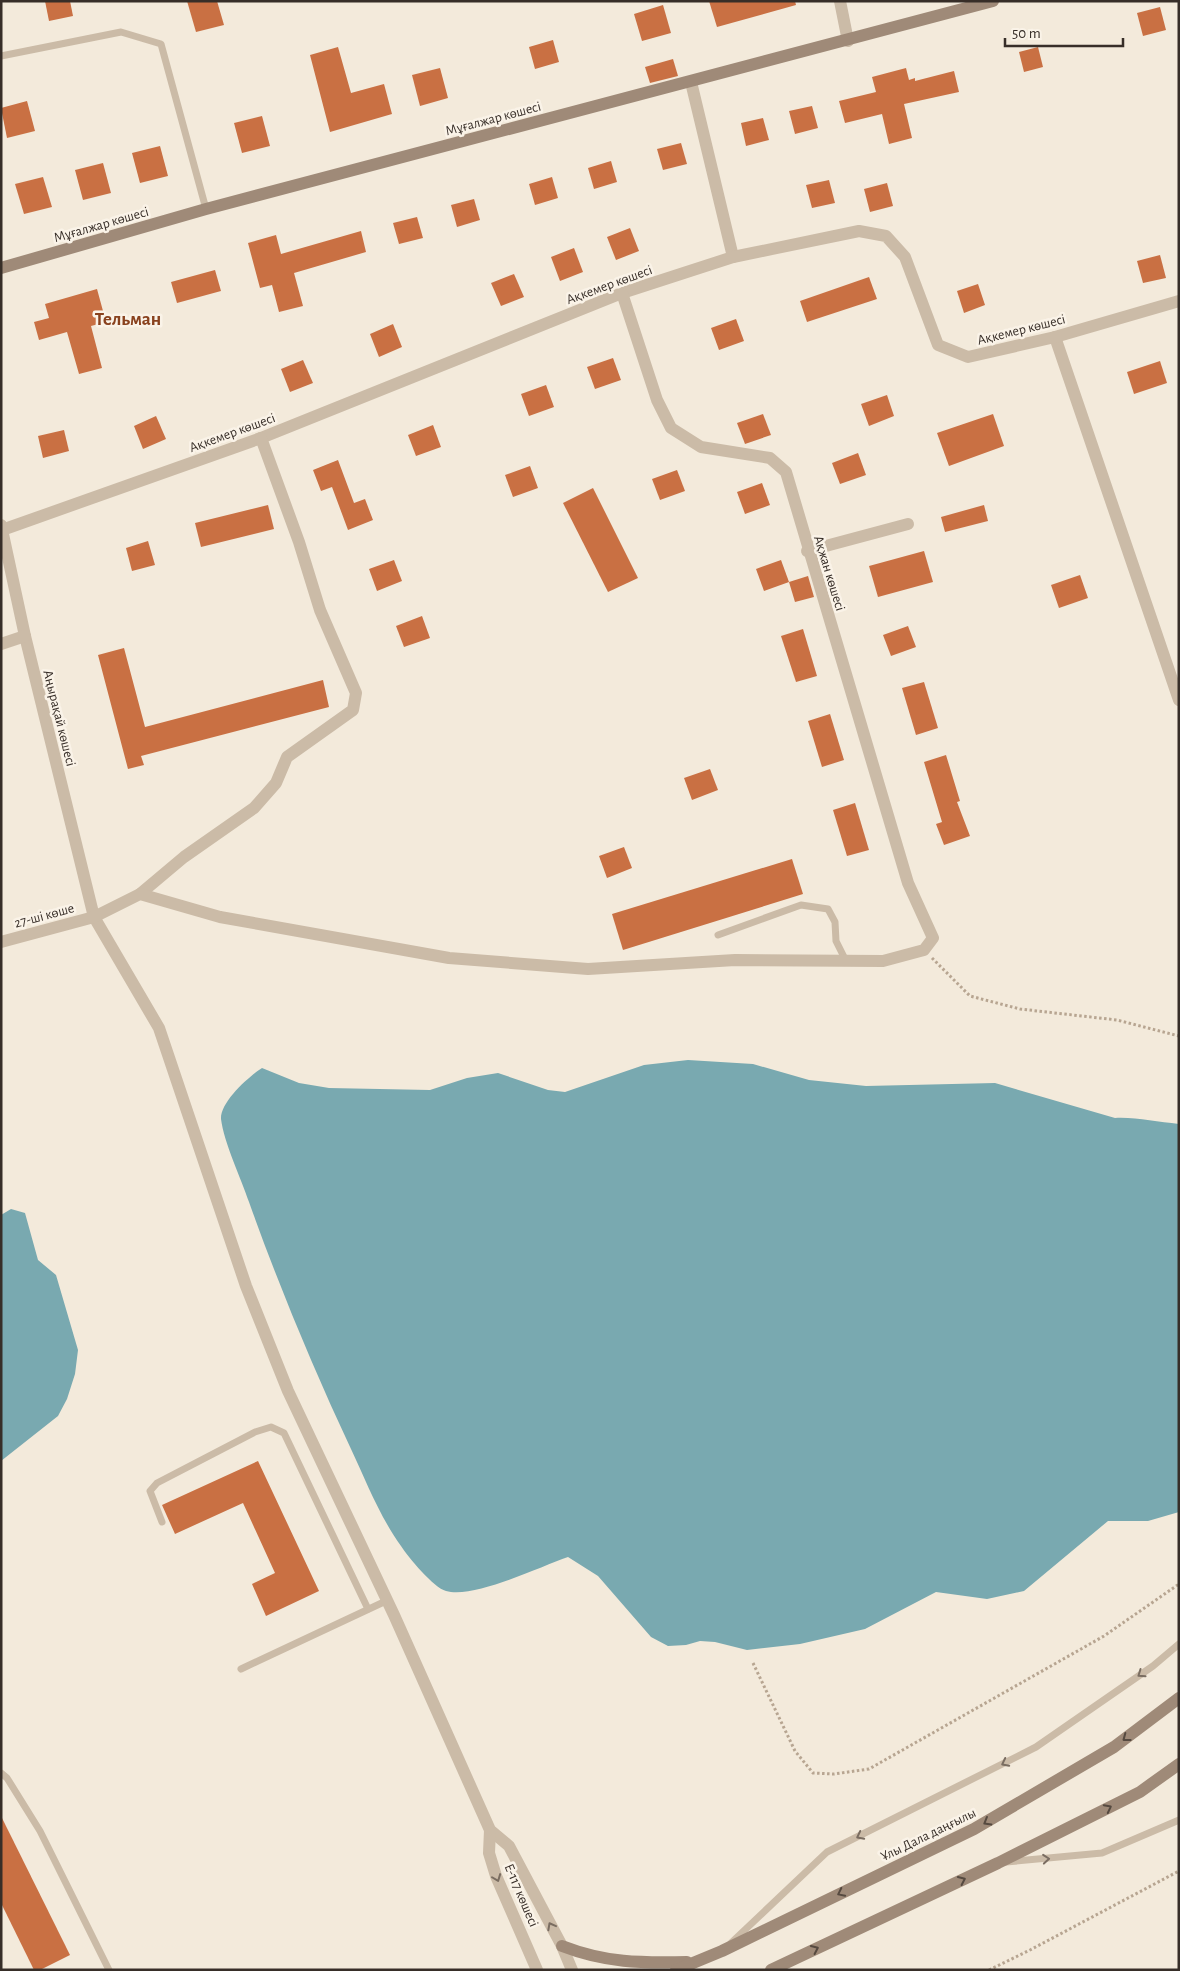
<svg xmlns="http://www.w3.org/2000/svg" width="1180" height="1971" font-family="'Alegreya Sans',sans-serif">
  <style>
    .water { fill: #79a9b0 }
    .building { fill: #c97043 }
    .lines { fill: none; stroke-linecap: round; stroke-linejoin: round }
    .path { stroke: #b7a591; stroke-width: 3; stroke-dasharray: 2.5 2.5; stroke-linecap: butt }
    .lane { stroke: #cbbba7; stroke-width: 7 }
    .street { stroke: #cbbba7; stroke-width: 12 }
    .secondary { stroke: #9f8a78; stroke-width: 12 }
    .oneway { stroke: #7a6d61 }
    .oneway2 { stroke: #564a40 }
    .labels { text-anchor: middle; stroke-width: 5; stroke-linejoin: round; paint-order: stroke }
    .street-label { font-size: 14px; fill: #372e28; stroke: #faf3e8 }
    .district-label { font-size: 19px; font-weight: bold; fill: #89421e; stroke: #faf3e8 }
  </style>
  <rect width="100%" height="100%" fill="#f3eadb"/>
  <g class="water">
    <path d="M688,1060L753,1064L809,1080L866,1086L995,1083L1115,1118C1136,1117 1157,1122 1179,1124V1512L1148,1521H1108L1024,1591L987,1599L936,1592L865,1629L800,1644L747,1650L715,1642L700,1641L686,1645L668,1646L651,1637L598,1576L568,1557C539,1567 474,1599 446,1591C434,1588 408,1557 401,1546C380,1517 366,1481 351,1449C313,1368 279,1286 249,1202C241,1178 224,1143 221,1119C220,1102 249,1076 262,1068L299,1083L329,1088L430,1090L467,1078L498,1073L548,1090L565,1092L644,1065Z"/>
    <polygon points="11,1209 25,1213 38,1260 56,1275 78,1350 75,1374 67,1399 58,1416 1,1461 1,1215"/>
  </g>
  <g class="building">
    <polygon points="45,1 70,1 73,16 49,21"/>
    <polygon points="187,1 217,1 224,25 196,32"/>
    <polygon points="709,1 795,1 796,5 717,27"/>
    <polygon points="663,5 671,33 642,41 634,14"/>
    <polygon points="1160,7 1166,30 1143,36 1137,13"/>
    <polygon points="553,40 559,62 535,69 529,47"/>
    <polygon points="338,47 351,93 384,84 392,114 330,132 310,55"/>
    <polygon points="1038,47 1043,67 1024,72 1019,52"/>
    <polygon points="673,59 678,76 650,83 645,67"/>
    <polygon points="440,68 448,98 420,106 412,75"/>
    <polygon points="906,68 909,80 915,78 915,81 954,71 959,92 904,104 912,138 889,144 882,114 845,123 839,101 876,92 872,77"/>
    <polygon points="27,101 35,131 7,138 1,108"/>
    <polygon points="812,106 818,128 795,134 789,111"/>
    <polygon points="262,116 270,146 242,153 234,123"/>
    <polygon points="763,118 769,140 746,146 741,123"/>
    <polygon points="681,143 687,164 663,170 657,149"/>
    <polygon points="160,146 168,176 140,183 132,153"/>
    <polygon points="611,161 617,182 594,189 588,168"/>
    <polygon points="103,163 111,193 83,200 75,170"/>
    <polygon points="43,177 52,207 24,214 15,184"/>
    <polygon points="552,177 558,198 535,205 529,184"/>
    <polygon points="829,180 835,203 812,208 806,185"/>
    <polygon points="887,183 893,206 870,212 864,189"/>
    <polygon points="474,199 480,220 457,227 451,205"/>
    <polygon points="417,217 423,238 399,244 393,223"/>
    <polygon points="630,228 639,251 616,260 607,237"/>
    <polygon points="361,231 366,252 294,273 303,306 279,312 272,285 260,288 248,243 276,235 281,254"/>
    <polygon points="574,248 583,272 560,281 551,257"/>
    <polygon points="1160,255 1166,278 1143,283 1137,261"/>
    <polygon points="215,270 221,291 177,303 171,282"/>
    <polygon points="514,274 524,297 501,306 491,283"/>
    <polygon points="869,277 877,299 807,322 800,301"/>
    <polygon points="978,284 985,305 964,313 957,291"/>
    <polygon points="97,289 106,322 91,326 102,368 79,374 67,332 39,340 34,322 49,318 45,304"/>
    <polygon points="736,319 744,341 719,350 711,328"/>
    <polygon points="393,324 402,347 379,357 370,334"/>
    <polygon points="613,358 621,380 595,389 587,367"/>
    <polygon points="303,360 313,383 290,392 281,369"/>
    <polygon points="1160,361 1167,383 1134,394 1127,372"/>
    <polygon points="546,385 554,407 529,416 521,394"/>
    <polygon points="887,395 894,416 869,426 861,404"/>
    <polygon points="763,414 771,435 745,444 737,423"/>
    <polygon points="993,414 1004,446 949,466 937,433"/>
    <polygon points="156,416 166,439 143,449 134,426"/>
    <polygon points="433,425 441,447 416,456 408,435"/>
    <polygon points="64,430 69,451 43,458 38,436"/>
    <polygon points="858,453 866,475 840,484 832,463"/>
    <polygon points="338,460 354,503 365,499 373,520 348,530 332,487 321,491 313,470"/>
    <polygon points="530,466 538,488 513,497 505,475"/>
    <polygon points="677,470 685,491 660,500 652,479"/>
    <polygon points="762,483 770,505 745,514 737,492"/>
    <polygon points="593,488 638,578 608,592 563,503"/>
    <polygon points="268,505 274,529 201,547 195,523"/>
    <polygon points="984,505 988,521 945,532 941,517"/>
    <polygon points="148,541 155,565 132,571 126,548"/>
    <polygon points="924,551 933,582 878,597 869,566"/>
    <polygon points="394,560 402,581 377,591 369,569"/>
    <polygon points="781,560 789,582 764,591 756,569"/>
    <polygon points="1080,575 1088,598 1059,608 1051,585"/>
    <polygon points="808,576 814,597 795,602 789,582"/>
    <polygon points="422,616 430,638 404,647 396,626"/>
    <polygon points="908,626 916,647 891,656 883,635"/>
    <polygon points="803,629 817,676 796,682 781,636"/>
    <polygon points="124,648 145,727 323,680 329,707 141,756 144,765 128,769 98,655"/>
    <polygon points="924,682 938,728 916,735 902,688"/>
    <polygon points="830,714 844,760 822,767 808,721"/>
    <polygon points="946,755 960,801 957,802 970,836 944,845 936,824 942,822 924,762"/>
    <polygon points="710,769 718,790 692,800 684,778"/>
    <polygon points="855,803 869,850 847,856 833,810"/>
    <polygon points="624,847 632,868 607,878 599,856"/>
    <polygon points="792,859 803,894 623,950 612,914"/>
    <polygon points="258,1461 319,1591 266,1616 252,1584 275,1573 243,1503 175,1534 162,1505"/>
    <polygon points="1,1816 70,1955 40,1970 34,1970 1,1903"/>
  </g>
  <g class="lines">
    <g class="path">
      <polyline points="932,958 970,996 1020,1009 1117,1020 1179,1036"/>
      <polyline points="753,1663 795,1751 813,1773 834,1774 869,1769 1104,1636 1179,1584"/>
      <polyline points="989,1970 1030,1950 1179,1871"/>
    </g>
    <g class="lane">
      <polyline points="1,56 121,32 161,44 206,209"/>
      <polyline points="718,935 801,905 828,909 835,922 836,941 846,961"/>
      <polyline points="162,1522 150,1491 157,1483 255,1432 271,1427 284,1433 368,1609"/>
      <polyline points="241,1669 386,1601"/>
      <polyline points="1,1773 7,1778 40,1831 109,1970"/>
      <polyline points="1006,1862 1102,1853 1179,1820"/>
      <polyline points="731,1943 827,1852 1036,1747 1153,1666 1179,1644"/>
    </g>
    <g class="street">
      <polyline points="840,1 848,41"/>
      <polyline points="691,82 733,257"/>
      <polyline points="1055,337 1179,700"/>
      <polyline points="1,525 25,636 94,917 159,1028 246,1286 288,1391 394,1615 490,1830 509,1846 562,1946 572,1970"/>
      <polyline points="2,530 261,438 622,293 733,257 859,231 886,236 905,257 938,345 968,357 1055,337 1179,301"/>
      <polyline points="807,551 908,524"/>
      <polyline points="1,644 25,636"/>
      <polyline points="140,894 184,857 254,808 276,783 287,757 353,710 356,693 320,610 299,542 261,438"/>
      <polyline points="1,942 94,917 140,894 220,917 449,958 588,969 735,960 883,961 924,950 933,938 908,883 786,472 770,458 701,447 671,428 657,400 622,293"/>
      <polyline points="490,1830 489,1853 496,1876 537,1970"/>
    </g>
    <g class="secondary">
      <polyline points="1,268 206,209 993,1"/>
      <path d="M562,1946C606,1963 640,1963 687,1962"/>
      <polyline points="676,1970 722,1951 974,1829 1114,1747 1179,1698"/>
      <polyline points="771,1970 998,1863 1140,1792 1179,1764"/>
    </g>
  </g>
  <defs><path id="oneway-chevron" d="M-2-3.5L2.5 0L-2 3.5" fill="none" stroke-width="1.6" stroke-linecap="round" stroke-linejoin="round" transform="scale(1.25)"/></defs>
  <g class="oneway">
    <use href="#oneway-chevron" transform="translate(1141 1674) rotate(145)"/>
    <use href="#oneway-chevron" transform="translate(1005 1763) rotate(153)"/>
    <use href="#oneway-chevron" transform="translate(860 1836) rotate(153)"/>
    <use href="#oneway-chevron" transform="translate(1046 1859) rotate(-5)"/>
    <use href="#oneway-chevron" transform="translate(497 1878) rotate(69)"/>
    <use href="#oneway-chevron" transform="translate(551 1926) rotate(-118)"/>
  </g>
  <g class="oneway2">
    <use href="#oneway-chevron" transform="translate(1126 1738) rotate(143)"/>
    <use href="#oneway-chevron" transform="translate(1108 1808) rotate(-27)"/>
    <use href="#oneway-chevron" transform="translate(987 1822) rotate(150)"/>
    <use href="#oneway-chevron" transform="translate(962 1880) rotate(-25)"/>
    <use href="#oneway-chevron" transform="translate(841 1893) rotate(154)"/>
    <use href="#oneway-chevron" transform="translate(815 1949) rotate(-25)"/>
  </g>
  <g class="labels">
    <g class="street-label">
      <text transform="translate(493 118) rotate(-15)" y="5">Мұғалжар көшесі</text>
      <text transform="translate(101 224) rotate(-16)" y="5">Мұғалжар көшесі</text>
      <text transform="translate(609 284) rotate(-20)" y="5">Ақкемер көшесі</text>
      <text transform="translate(1021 329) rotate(-14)" y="5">Ақкемер көшесі</text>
      <text transform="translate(232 432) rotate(-20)" y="5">Ақкемер көшесі</text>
      <text transform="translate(830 573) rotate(73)" y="5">Ақжан көшесі</text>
      <text transform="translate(60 718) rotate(76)" y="5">Аңырақай көшесі</text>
      <text transform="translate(44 915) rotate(-15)" y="5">27-ші көше</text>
      <text transform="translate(928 1834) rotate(-26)" y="5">Ұлы Дала даңғылы</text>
      <text transform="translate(522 1895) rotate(67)" y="5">Е-117 көшесі</text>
    </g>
    <g class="district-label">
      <text x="128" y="325">Тельман</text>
    </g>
  </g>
  <rect width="1180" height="1971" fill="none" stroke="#372e28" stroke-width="5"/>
  <path d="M1005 38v8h118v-8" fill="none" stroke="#372e28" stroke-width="2.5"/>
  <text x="1012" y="38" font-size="15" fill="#372e28" stroke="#faf3e8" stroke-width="4" paint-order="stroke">50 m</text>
</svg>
